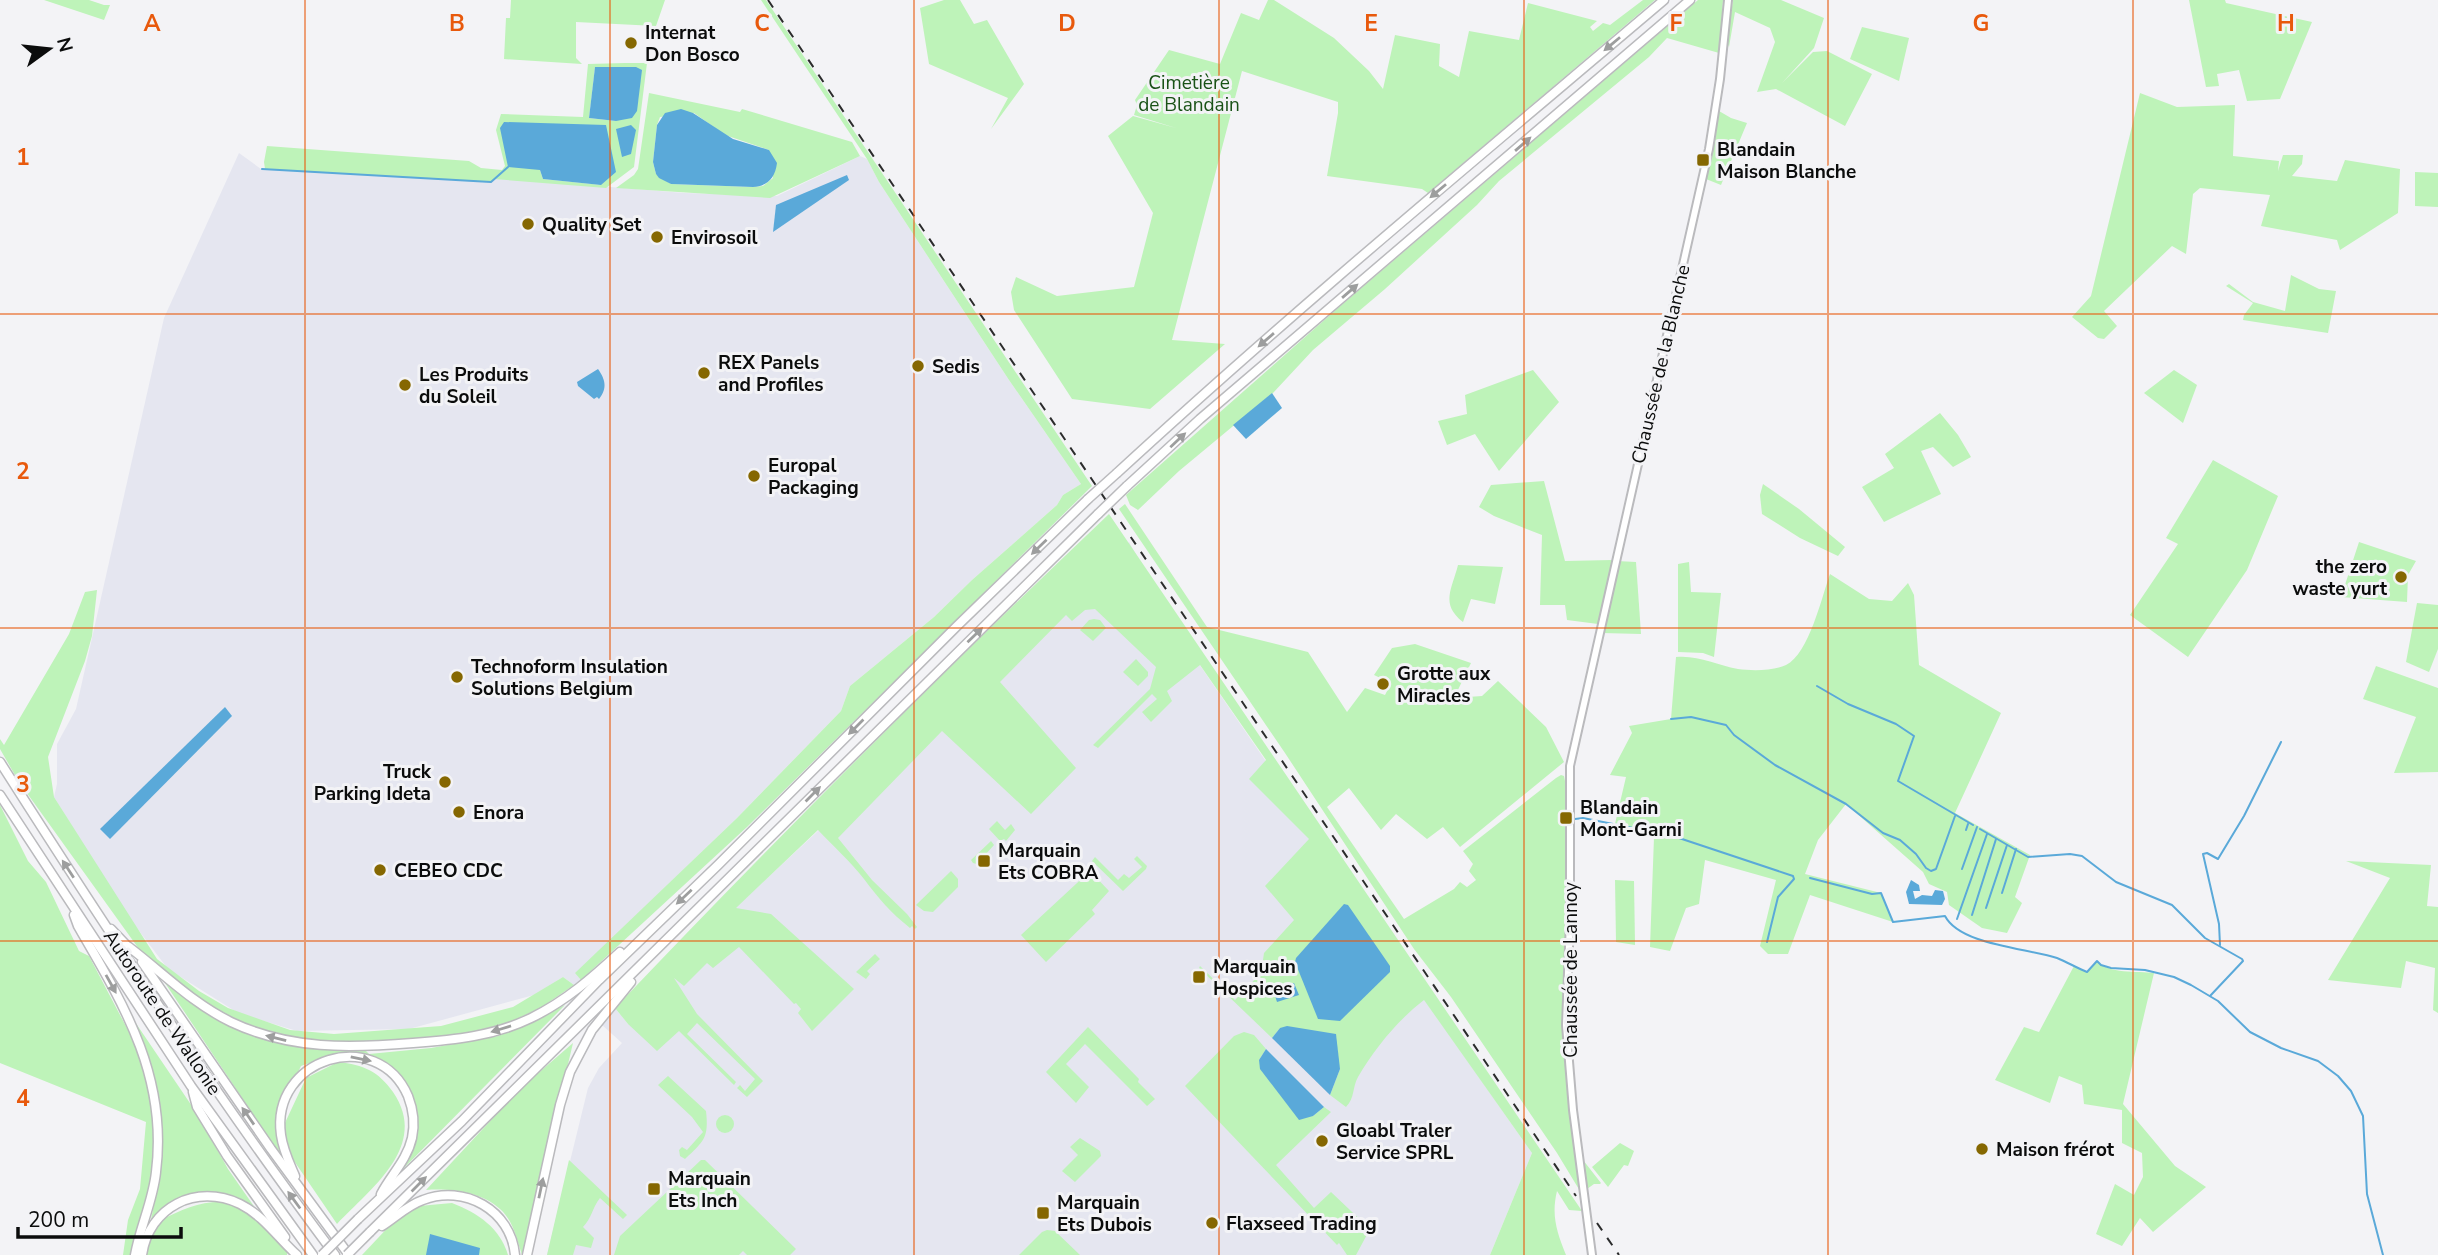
<svg xmlns="http://www.w3.org/2000/svg" width="2438" height="1255" font-family="'Nunito Sans',sans-serif">
  <style>
    .built { fill: #e5e6f0 }
    .green { fill: #bef3b9; fill-rule: evenodd }
    .water { fill: #5aa9d9 }
    .lines { fill: none; stroke-linecap: round; stroke-linejoin: round }
    .stream { stroke: #5aa9d9; stroke-width: 2 }
    .secondary-casing { stroke: #bababd; stroke-width: 10 }
    .motorway-casing { stroke: #bababd; stroke-width: 11 }
    .secondary { stroke: #fff; stroke-width: 6 }
    .motorway { stroke: #fff; stroke-width: 8 }
    .rail { stroke: #2b2c2c; stroke-width: 2; stroke-dasharray: 9 9; stroke-linecap: butt }
    .motorway-bridge-casing { stroke: #bababd; stroke-width: 11; stroke-linecap: butt }
    .motorway-bridge { stroke: #fff; stroke-width: 8 }
    .oneway { fill: #9d9e9e }
    .grid { fill: none; stroke: #e8590c; stroke-width: 2; stroke-opacity: 0.55 }
    .poi-dot { fill: #856701; stroke: #f3f3f6; stroke-width: 2.5 }
    .labels { text-anchor: middle; stroke-width: 6; stroke-linejoin: round; paint-order: stroke }
    .poi-label { font-size: 19px; font-weight: bold; fill: #0b0c0c; stroke: #f3f3f6; text-anchor: start }
    .park-label { font-size: 19px; fill: #195216; stroke: #f3f3f6 }
    .street-label { font-size: 19px; fill: #0b0c0c; stroke: #f3f3f6 }
    .grid-label { font-size: 23px; text-anchor: middle; font-weight: bold; fill: #e8590c; stroke: #f3f3f6; stroke-width: 6; stroke-linejoin: round; paint-order: stroke }
  </style>
  <rect width="100%" height="100%" fill="#f3f3f6"/>
  <g class="built">
    <polygon points="239,153 261,169 526,180 684,193 777,196 860,156 867,159 879,182 1009,380 1081,484 1063,495 1057,505 972,580 934,617 850,686 841,711 737,818 576,973 581,980 574,985 563,977 534,995 409,1029 297,1031 238,1013 168,969 127,915 54,797 57,784 57,744 76,709 164,318"/>
    <polygon points="1129,542 1197,661 1344,875 1424,999 1532,1153 1490,1255 547,1255 588,1088 599,1068 622,1043 602,1025 615,1008 628,1024 735,908"/>
  </g>
  <g class="green">
    <polygon points="44,0 89,0 104,5 110,5 104,20"/>
    <polygon points="511,0 665,0 656,26 576,22 576,58 582,64 504,59 506,18 510,18"/>
    <polygon points="761,0 766,0 1092,486 747,827 581,980 575,973 737,818 841,711 850,686 934,617 972,580 1057,505 1063,495 1081,484 1009,380 879,182 867,159"/>
    <polygon points="944,0 960,0 974,24 987,20 1024,84 991,129 1008,98 929,64 920,8"/>
    <polygon points="1268,0 1274,0 1334,38 1369,71 1383,89 1395,35 1440,44 1439,66 1459,77 1469,31 1519,40 1528,3 1597,21 1590,27 1593,31 1603,23 1610,25 1643,0 1655,0 1428,193 1422,189 1327,176 1338,113 1338,102 1242,71 1172,340 1225,344 1150,409 1072,399 1014,310 1011,292 1016,277 1057,296 1134,287 1153,213 1108,136 1133,116 1176,128 1134,115 1137,105 1135,100 1169,50 1220,64 1241,13 1259,20"/>
    <polygon points="1698,0 1723,0 1719,53 1667,38 1649,57 1499,181 1477,205 1385,289 1313,350 1273,393 1179,471 1138,510 1130,505 1126,495 1338,308"/>
    <polygon points="1733,0 1781,0 1824,18 1814,48 1782,83 1813,52 1827,51 1872,74 1845,126 1776,89 1757,92 1775,42 1770,28 1735,12 1729,47 1727,42"/>
    <polygon points="2189,0 2225,0 2226,3 2312,22 2280,99 2247,101 2239,70 2217,74 2219,86 2206,87"/>
    <polygon points="1862,27 1909,38 1899,81 1850,59"/>
    <path d="M625,63H647L634,167L606,188L494,179L491,182L265,169L264,162L267,146L469,161L481,168L502,170L505,166L496,130L501,114L583,117L588,64ZM595,67L616,121L589,118ZM540,170L602,185L543,179Z"/>
    <path d="M649,93L740,112L742,109L852,142L860,156L770,198L616,188L634,175L638,169ZM694,113L725,135L769,150L773,178L763,186L753,187L671,184L656,174L653,162L657,125L660,117Z"/>
    <polygon points="2140,93 2177,107 2235,105 2233,156 2279,161 2278,171 2283,155 2303,155 2302,164 2292,176 2337,181 2345,160 2400,169 2398,213 2340,250 2337,240 2261,226 2270,195 2200,188 2193,194 2186,254 2172,246 2104,311 2117,326 2104,339 2098,338 2072,317 2091,296"/>
    <polygon points="1719,111 1731,118 1747,123 1721,185 1706,179"/>
    <polygon points="2415,172 2438,173 2438,207 2415,206"/>
    <polygon points="2291,275 2319,289 2336,291 2328,333 2243,320 2244,315 2253,303 2226,286 2229,284 2253,302 2285,311"/>
    <polygon points="1533,370 1559,402 1499,471 1475,434 1447,445 1438,421 1467,414 1465,395"/>
    <polygon points="2174,370 2197,385 2183,423 2144,393"/>
    <polygon points="1940,413 1958,435 1971,457 1953,467 1933,447 1921,451 1941,494 1884,522 1862,487 1894,468 1885,454"/>
    <polygon points="2213,460 2278,496 2247,570 2188,657 2130,615 2178,544 2166,538"/>
    <polygon points="1544,481 1565,561 1612,560 1598,624 1567,620 1565,605 1540,605 1542,535 1494,516 1479,507 1491,485"/>
    <polygon points="1763,484 1799,509 1845,547 1838,556 1800,538 1762,514 1760,495"/>
    <polygon points="1125,504 1207,627 1308,652 1347,712 1365,688 1385,695 1391,683 1374,675 1392,648 1415,644 1471,663 1454,698 1482,696 1498,681 1546,727 1564,762 1460,847 1443,827 1427,839 1396,814 1381,830 1349,788 1327,807 1404,919 1454,889 1460,882 1467,887 1476,880 1469,871 1473,864 1463,851 1556,778 1561,775 1564,776 1566,786 1565,1040 1580,1191 1557,1153 1451,997 1414,949 1285,753 1119,509"/>
    <path d="M1109,514L1582,1211L1569,1210L1557,1191C1551,1216 1557,1232 1566,1255H1490L1532,1153L1424,1000C1398,1020 1375,1048 1358,1077C1352,1088 1355,1098 1346,1107L1330,1095L1340,1069L1280,1028L1272,1038L1199,968L1200,966L1235,1000L1261,973L1264,953L1294,920L1265,886L1309,839L1249,779L1266,760L1200,665L1167,691L1172,701L1151,722L1142,712L1157,699L1152,694L1098,748L1093,745L1150,689L1156,667L1095,609L1085,610L1072,621L1066,615L1000,682L1076,768L1031,814L942,731L838,838L872,880L907,914L917,927L915,929L912,926L910,928C890,912 879,899 864,879C851,862 833,846 818,830L736,908L771,914L854,989L812,1031L798,1013L801,1009L796,1003L794,1004L739,947L713,968L707,963L684,986L674,978L697,1014L763,1081L747,1097L737,1088L740,1085L745,1091L755,1079L697,1023L687,1034L736,1082L734,1085L679,1031L657,1051L628,1024L615,1008C776,839 940,674 1109,514Z"/>
    <polygon points="2359,542 2416,561 2408,575 2407,602 2341,597"/>
    <polygon points="1617,561 1636,562 1641,634 1602,633"/>
    <polygon points="1689,562 1691,592 1721,593 1714,657 1703,653 1678,652 1678,564"/>
    <path d="M1458,565L1503,567L1495,604L1471,599L1463,622C1440,604 1452,589 1458,565Z"/>
    <path d="M1830,574L1869,599L1892,601L1908,583L1914,595L1919,665L2001,713L1955,813L2030,855L2015,897L2022,903L2007,933L1982,928L1949,905L1947,892L1929,884L1923,872L1846,804L1818,840L1805,874L1881,893L1893,922L1810,895L1788,954H1768L1760,946L1776,880L1705,860L1699,904L1686,908L1670,951L1650,947L1654,837L1614,828L1626,777L1610,775L1632,733L1629,726L1671,719L1676,657C1699,655 1716,665 1738,669C1752,671 1773,671 1786,665C1809,654 1822,596 1830,574Z"/>
    <polygon points="97,590 92,636 85,661 48,757 54,797 157,959 199,991 228,1008 290,1030 334,1034 441,1026 513,1007 563,977 574,985 542,1007 508,1023 462,1034 415,1040 293,1043 230,1022 149,963 19,782 0,749 0,739 4,745 69,634 85,592"/>
    <polygon points="2417,603 2438,605 2438,649 2429,672 2406,662"/>
    <polygon points="1094,619 1100,620 1106,628 1093,641 1080,630 1089,620"/>
    <polygon points="1136,659 1148,672 1148,676 1138,686 1123,672"/>
    <polygon points="2376,666 2438,688 2438,772 2394,773 2416,717 2363,699"/>
    <polygon points="0,805 28,861 46,882 79,951 89,956 140,1053 152,1099 158,1149 136,1255 123,1255 128,1220 140,1189 146,1122 0,1063"/>
    <polygon points="997,821 1005,830 1011,824 1015,830 1006,841 1004,839 1000,841 989,829"/>
    <polygon points="991,841 994,845 985,855 987,859 980,865 973,863 971,860"/>
    <polygon points="1137,856 1147,866 1146,869 1123,891 1092,861 1095,857 1118,880 1124,874 1129,878 1142,867 1134,859"/>
    <polygon points="2346,861 2431,865 2427,906 2438,907 2438,1013 2433,1010 2435,968 2406,961 2401,988 2328,980 2390,878"/>
    <polygon points="951,871 958,879 958,887 933,912 924,911 916,905"/>
    <polygon points="1090,871 1109,891 1092,910 1095,914 1046,962 1021,935"/>
    <polygon points="1615,880 1634,881 1635,945 1616,942"/>
    <polygon points="875,954 880,959 867,971 870,974 866,979 856,972"/>
    <path d="M2097,961C2108,974 2138,971 2154,973L2123,1104L2175,1166L2206,1187L2153,1232L2140,1218L2122,1246L2096,1234L2115,1184L2134,1195L2143,1177L2142,1153L2122,1143V1110L2084,1104L2082,1085L2059,1076L2050,1103L1995,1080L2024,1027L2039,1032L2074,966L2087,972Z"/>
    <path d="M163,980L195,1006L243,1031L312,1049L365,1050L369,1054L431,1048L498,1036L565,1005L401,1171C406,1159 413,1147 416,1135C422,1103 403,1066 371,1056C354,1051 318,1060 301,1066L280,1110L285,1162Z"/>
    <path d="M133,1019L198,1115L228,1169L258,1212L227,1196L192,1197L161,1220C191,1205 225,1191 255,1214C266,1223 276,1235 287,1245V1255H144C149,1227 156,1199 160,1170C165,1116 155,1068 133,1019Z"/>
    <polygon points="1088,1027 1139,1079 1138,1082 1155,1099 1147,1106 1085,1044 1066,1064 1089,1087 1076,1103 1046,1072"/>
    <polygon points="1244,1032 1254,1035 1266,1049 1259,1060 1313,1116 1324,1107 1331,1112 1276,1165 1314,1208 1331,1192 1370,1229 1356,1255 1347,1255 1339,1243 1337,1245 1185,1086 1234,1036"/>
    <path d="M573,1043L523,1255H522C517,1240 513,1220 500,1209C482,1192 449,1188 426,1190L521,1088Z"/>
    <path d="M338,1062C364,1065 378,1071 393,1092C430,1146 371,1188 337,1224L290,1155L284,1125L306,1078Z"/>
    <path d="M668,1076L706,1111C709,1138 704,1141 685,1159L680,1156L679,1150L682,1147L687,1150L703,1132L692,1117L658,1085Z"/>
    <circle cx="725" cy="1124" r="9"/>
    <polygon points="1080,1138 1100,1151 1101,1156 1075,1182 1062,1171 1078,1155 1070,1147"/>
    <polygon points="1620,1143 1634,1151 1628,1166 1624,1165 1608,1187 1592,1167"/>
    <path d="M569,1160L627,1215L623,1219L600,1198C592,1208 592,1218 583,1227L594,1238L591,1248L576,1245L573,1255H547Z"/>
    <polygon points="701,1160 705,1160 796,1249 790,1255 747,1255 743,1251 739,1255 614,1255 620,1236"/>
    <polygon points="1583,1160 1601,1183 1600,1184 1594,1184 1587,1189"/>
    <path d="M452,1203C478,1213 500,1228 508,1255H362L394,1221L419,1206Z"/>
    <polygon points="1047,1230 1055,1231 1080,1255 1019,1255 1042,1232"/>
  </g>
  <g class="water">
    <polygon points="595,67 636,67 642,70 637,111 632,118 616,121 589,118"/>
    <path d="M681,109L693,113L733,139L769,150L777,163C775,178 768,186 753,187L671,184L659,178L656,174L653,162L657,125L665,113Z"/>
    <polygon points="504,122 606,125 616,172 601,185 543,179 540,170 508,167 500,128"/>
    <polygon points="631,125 636,130 631,154 622,157 616,129"/>
    <polygon points="847,175 849,180 773,232 776,205"/>
    <path d="M598,369C605,379 608,388 599,399L597,397L594,399L578,386L577,382Z"/>
    <polygon points="1272,393 1282,408 1246,439 1233,425"/>
    <polygon points="225,707 232,716 110,839 100,829"/>
    <polygon points="1911,880 1919,885 1920,891 1913,891 1915,899 1922,895 1932,896 1935,890 1943,891 1945,899 1942,905 1909,904 1906,892"/>
    <polygon points="1344,904 1348,905 1390,966 1390,972 1340,1021 1318,1019 1295,962 1296,958"/>
    <polygon points="1294,983 1299,995 1277,1002 1273,990"/>
    <polygon points="1287,1026 1336,1034 1340,1069 1330,1095 1272,1038 1280,1028"/>
    <polygon points="1266,1049 1324,1107 1313,1116 1299,1120 1260,1069 1259,1060"/>
    <polygon points="430,1234 480,1248 479,1255 426,1255"/>
  </g>
  <g class="lines">
    <g class="stream">
      <polyline points="262,169 491,182 508,167"/>
      <polyline points="1817,686 1848,704 1896,724 1914,736 1898,781 1973,825"/>
      <polyline points="1671,719 1691,717 1726,725 1734,735 1775,765 1846,804 1883,833 1900,840 1916,854 1926,868 1931,871 1936,869 1955,816"/>
      <polyline points="1575,819 1583,818 1673,836 1793,876 1794,879 1778,897 1767,942"/>
      <polyline points="1980,829 2028,857 2070,854 2082,856 2116,882 2172,905 2205,938 2242,959 2243,961 2210,996"/>
      <polyline points="1966,830 1968,824"/>
      <polyline points="1962,869 1977,827"/>
      <path d="M1810,878L1872,894L1881,893L1893,922L1945,916C1960,945 2026,948 2057,958C2067,962 2077,968 2087,972L2097,961L2101,965L2111,968L2145,970L2174,977L2191,985L2218,1001L2250,1032L2281,1048L2318,1061L2338,1076L2351,1091L2363,1116L2367,1194L2383,1255"/>
      <polyline points="2002,893 2016,849"/>
      <polyline points="1986,908 2007,845"/>
      <polyline points="1972,915 1996,839"/>
      <polyline points="1957,919 1987,834"/>
      <polyline points="2220,945 2219,924 2203,854 2207,853 2218,859 2244,816 2281,742"/>
    </g>
    <defs>
      <polyline id="secondary" points="1592,1255 1573,1110 1566,1025 1570,920 1570,766 1709,149 1720,79 1728,0"/>
      <g id="motorway">
        <path d="M1117,473C1294,310 1480,156 1664,0"/>
        <polyline points="1127,486 1200,419 1690,0"/>
        <path d="M0,762C107,930 216,1096 335,1255"/>
        <polyline points="0,795 191,1086 313,1255"/>
        <path d="M74,915L78,926C124,1005 168,1077 156,1172C153,1201 140,1227 135,1255"/>
        <polyline points="111,929 131,950"/>
        <path d="M129,947C163,973 192,1003 231,1022C290,1050 350,1048 413,1043C454,1040 494,1036 531,1018C566,1001 593,977 620,952"/>
        <polyline points="142,962 271,1149 349,1255"/>
        <polyline points="193,1092 197,1107 227,1156 285,1237"/>
        <path d="M295,1176C289,1162 283,1150 281,1135C270,1058 377,1025 408,1096C413,1109 415,1124 412,1138C407,1160 391,1175 381,1194"/>
        <polyline points="358,1219 462,1121 599,980 718,865 957,626 1088,499"/>
        <path d="M382,1226C396,1217 408,1205 423,1200C464,1184 511,1210 515,1255"/>
        <polyline points="370,1232 1098,514"/>
        <path d="M142,1255C149,1207 196,1183 240,1204C264,1216 278,1238 297,1255"/>
        <polyline points="527,1255 560,1105 570,1072 592,1030 631,982"/>
      </g>
    </defs>
    <use href="#secondary" class="secondary-casing"/>
    <use href="#motorway" class="motorway-casing"/>
    <use href="#secondary" class="secondary"/>
    <use href="#motorway" class="motorway"/>
    <g class="rail">
      <polyline points="768,0 1576,1196"/>
      <polyline points="1597,1223 1619,1255"/>
    </g>
    <defs>
      <g id="motorway-bridge">
        <polyline points="1088,499 1117,473"/>
        <polyline points="1098,514 1127,486"/>
        <polyline points="322,1255 358,1219"/>
        <polyline points="347,1255 370,1232"/>
      </g>
    </defs>
    <use href="#motorway-bridge" class="motorway-bridge-casing"/>
    <use href="#motorway-bridge" class="motorway-bridge"/>
  </g>
  <defs><path id="oneway-solid" d="M-6-.8H1V-3.2L6.5 0L1 3.2V.8H-6Z" transform="scale(1.75)"/></defs>
  <g class="oneway">
    <use href="#oneway-solid" transform="translate(1612 44) rotate(140)"/>
    <use href="#oneway-solid" transform="translate(1523 144) rotate(-41)"/>
    <use href="#oneway-solid" transform="translate(1438 191) rotate(140)"/>
    <use href="#oneway-solid" transform="translate(1350 291) rotate(-41)"/>
    <use href="#oneway-solid" transform="translate(1266 340) rotate(139)"/>
    <use href="#oneway-solid" transform="translate(1178 440) rotate(-43)"/>
    <use href="#oneway-solid" transform="translate(1039 547) rotate(136)"/>
    <use href="#oneway-solid" transform="translate(975 635) rotate(-44)"/>
    <use href="#oneway-solid" transform="translate(856 727) rotate(135)"/>
    <use href="#oneway-solid" transform="translate(813 794) rotate(-45)"/>
    <use href="#oneway-solid" transform="translate(68 869) rotate(-123)"/>
    <use href="#oneway-solid" transform="translate(684 897) rotate(137)"/>
    <use href="#oneway-solid" transform="translate(111 984) rotate(61)"/>
    <use href="#oneway-solid" transform="translate(501 1029) rotate(163)"/>
    <use href="#oneway-solid" transform="translate(276 1038) rotate(-166)"/>
    <use href="#oneway-solid" transform="translate(361 1059) rotate(12)"/>
    <use href="#oneway-solid" transform="translate(248 1116) rotate(-125)"/>
    <use href="#oneway-solid" transform="translate(419 1184) rotate(-45)"/>
    <use href="#oneway-solid" transform="translate(541 1188) rotate(-78)"/>
    <use href="#oneway-solid" transform="translate(294 1200) rotate(-126)"/>
  </g>
  <path class="grid" d="M305,0V1255M610,0V1255M914,0V1255M1219,0V1255M1524,0V1255M1828,0V1255M2133,0V1255M0,314H2438M0,628H2438M0,941H2438"/>
  <g class="poi-dot">
    <circle cx="631" cy="43" r="7"/>
    <rect x="1696" y="153" width="14" height="14" rx="3.5"/>
    <circle cx="528" cy="224" r="7"/>
    <circle cx="657" cy="237" r="7"/>
    <circle cx="918" cy="366" r="7"/>
    <circle cx="704" cy="373" r="7"/>
    <circle cx="405" cy="385" r="7"/>
    <circle cx="754" cy="476" r="7"/>
    <circle cx="2401" cy="577" r="7"/>
    <circle cx="457" cy="677" r="7"/>
    <circle cx="1383" cy="684" r="7"/>
    <circle cx="445" cy="782" r="7"/>
    <circle cx="459" cy="812" r="7"/>
    <rect x="1559" y="811" width="14" height="14" rx="3.5"/>
    <rect x="977" y="854" width="14" height="14" rx="3.5"/>
    <circle cx="380" cy="870" r="7"/>
    <rect x="1192" y="970" width="14" height="14" rx="3.5"/>
    <circle cx="1322" cy="1141" r="7"/>
    <circle cx="1982" cy="1149" r="7"/>
    <rect x="647" y="1182" width="14" height="14" rx="3.5"/>
    <rect x="1036" y="1206" width="14" height="14" rx="3.5"/>
    <circle cx="1212" cy="1223" r="7"/>
  </g>
  <g class="labels">
    <g class="poi-label">
      <text x="645" y="39">Internat<tspan x="645" dy="22">Don Bosco</tspan></text>
      <text x="1717" y="156">Blandain<tspan x="1717" dy="22">Maison Blanche</tspan></text>
      <text x="542" y="231">Quality Set</text>
      <text x="671" y="244">Envirosoil</text>
      <text x="718" y="369">REX Panels<tspan x="718" dy="22">and Profiles</tspan></text>
      <text x="932" y="373">Sedis</text>
      <text x="419" y="381">Les Produits<tspan x="419" dy="22">du Soleil</tspan></text>
      <text x="768" y="472">Europal<tspan x="768" dy="22">Packaging</tspan></text>
      <text x="2387" y="573" text-anchor="end">the zero<tspan x="2387" dy="22">waste yurt</tspan></text>
      <text x="471" y="673">Technoform Insulation<tspan x="471" dy="22">Solutions Belgium</tspan></text>
      <text x="1397" y="680">Grotte aux<tspan x="1397" dy="22">Miracles</tspan></text>
      <text x="431" y="778" text-anchor="end">Truck<tspan x="431" dy="22">Parking Ideta</tspan></text>
      <text x="1580" y="814">Blandain<tspan x="1580" dy="22">Mont-Garni</tspan></text>
      <text x="473" y="819">Enora</text>
      <text x="998" y="857">Marquain<tspan x="998" dy="22">Ets COBRA</tspan></text>
      <text x="394" y="877">CEBEO CDC</text>
      <text x="1213" y="973">Marquain<tspan x="1213" dy="22">Hospices</tspan></text>
      <text x="1336" y="1137">Gloabl Traler<tspan x="1336" dy="22">Service SPRL</tspan></text>
      <text x="1996" y="1156">Maison frérot</text>
      <text x="668" y="1185">Marquain<tspan x="668" dy="22">Ets Inch</tspan></text>
      <text x="1057" y="1209">Marquain<tspan x="1057" dy="22">Ets Dubois</tspan></text>
      <text x="1226" y="1230">Flaxseed Trading</text>
    </g>
    <g class="park-label">
      <text x="1189" y="89">Cimetière<tspan x="1189" dy="22">de Blandain</tspan></text>
    </g>
    <g class="street-label">
      <text transform="translate(1660 364) rotate(-77)" y="7">Chaussée de la Blanche</text>
      <text transform="translate(1570 970) rotate(-90)" y="7">Chaussée de Lannoy</text>
      <text transform="translate(163 1012) rotate(56)" y="7">Autoroute de Wallonie</text>
    </g>
  </g>
  <g class="grid-label">
    <text x="152" y="31">A</text>
    <text x="457" y="31">B</text>
    <text x="762" y="31">C</text>
    <text x="1067" y="31">D</text>
    <text x="1371" y="31">E</text>
    <text x="1676" y="31">F</text>
    <text x="1981" y="31">G</text>
    <text x="2286" y="31">H</text>
    <text x="23" y="165">1</text>
    <text x="23" y="479">2</text>
    <text x="23" y="792">3</text>
    <text x="23" y="1106">4</text>
  </g>
  <g transform="translate(49 49) rotate(75)" stroke="#f3f3f6" stroke-width="5" paint-order="stroke">
  <path d="M0-5L12 26L0 18L-12 26Z" fill="#0b0c0c"/>
  <text y="-10" font-size="19" font-weight="bold" text-anchor="middle" fill="#0b0c0c">N</text>
  </g>
  <path d="M18 1227v10h163v-10" fill="none" stroke="#0b0c0c" stroke-width="3.5"/>
  <text x="28" y="1227" font-size="21" fill="#0b0c0c" stroke="#f3f3f6" stroke-width="5" paint-order="stroke">200 m</text>
</svg>
